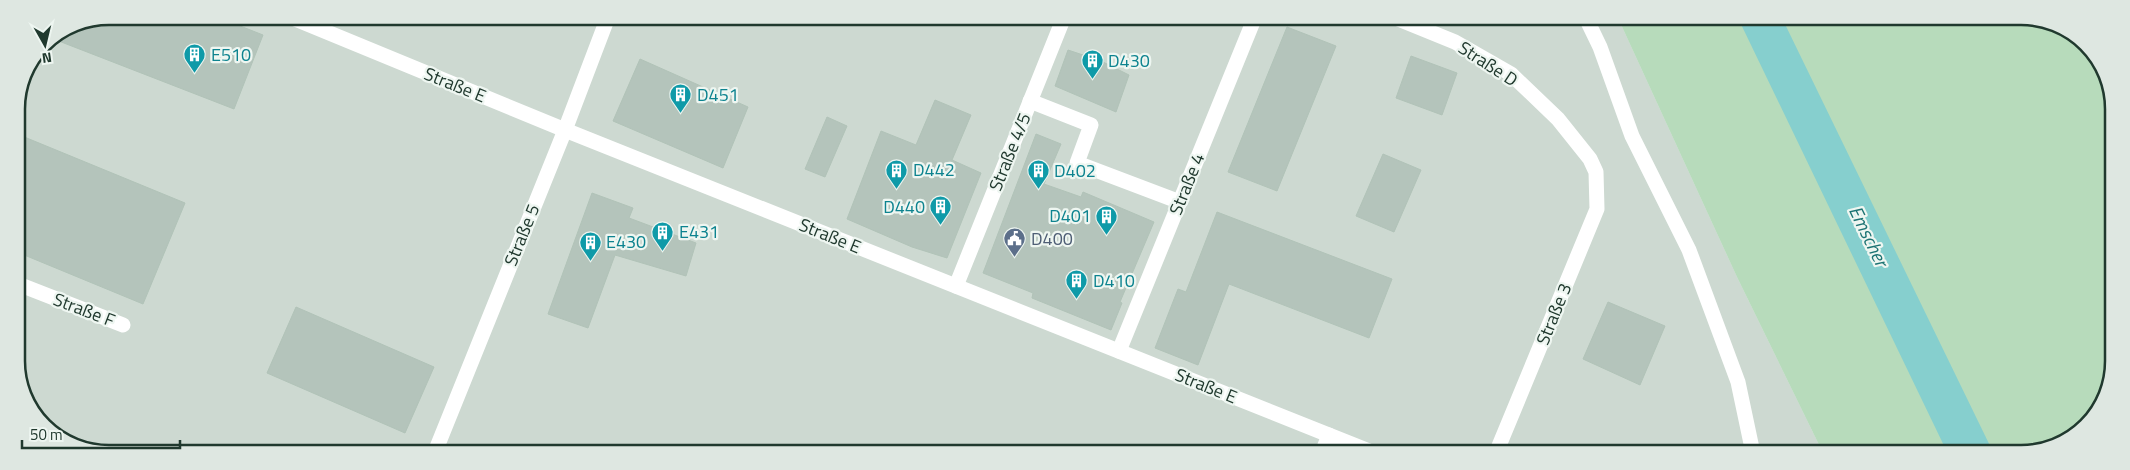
<svg xmlns="http://www.w3.org/2000/svg" width="2130" height="470" font-family="'Titillium Web',sans-serif">
  <style>
    .built { fill: #cdd9d1 }
    .green { fill: #b7dbbb }
    .water { fill: #86cfce }
    .building { fill: #b4c4bb; stroke: #b1c3b8 }
    .lines { fill: none; stroke-linecap: round; stroke-linejoin: round }
    .minor { stroke: #fff; stroke-width: 15 }
    .labels { text-anchor: middle; stroke-width: 4.5; stroke-linejoin: round; paint-order: stroke }
    .culture-label { font-size: 18px; fill: #0d838f; stroke: #eef6f1; text-anchor: start }
    .street-label { font-size: 18px; fill: #20392e; stroke: #eef6f1 }
    .service-label { font-size: 18px; fill: #4e5e75; stroke: #eef6f1; text-anchor: start }
    .water-label { font-size: 19px; font-style: italic; fill: #1c7373; stroke: #eef6f1 }
    .rim { fill: none; stroke: #20392e; stroke-width: 2.5 }
  </style>
  <rect width="100%" height="100%" fill="#deeae3"/>
  <polygon class="built" points="109,16 1618,18 1737,277 1823,453 91,452 44,427 18,379 16,103 44,43 74,23"/>
  <polygon class="green" points="1618,18 2039,18 2086,43 2112,91 2112,379 2082,431 2027,454 1823,453 1737,277"/>
  <polygon class="water" points="1738,18 1782,18 1994,454 1948,454"/>
  <g class="building">
    <polygon points="109,16 215,16 263,35 234,109 51,38 74,23"/>
    <polygon points="1287,27 1336,46 1277,191 1228,172"/>
    <polygon points="1068,50 1101,61 1129,75 1116,112 1055,86"/>
    <polygon points="1411,56 1457,73 1442,115 1396,98"/>
    <polygon points="640,59 748,107 723,168 613,121"/>
    <polygon points="935,100 971,115 952,160 981,173 947,258 912,247 847,219 881,131 916,145"/>
    <polygon points="827,117 847,126 825,177 805,169"/>
    <polygon points="17,134 185,203 143,304 17,252"/>
    <polygon points="1036,134 1061,144 1044,184 1081,197 1083,192 1154,222 1120,302 1122,303 1111,330 1032,298 1033,293 983,273"/>
    <polygon points="1383,154 1421,170 1394,232 1356,216"/>
    <polygon points="592,193 633,208 629,218 696,243 686,276 615,255 588,328 548,314"/>
    <polygon points="1217,212 1392,279 1369,338 1229,284 1198,365 1155,348 1178,289 1186,292"/>
    <polygon points="1608,302 1665,326 1640,385 1583,359"/>
    <polygon points="296,307 434,367 405,433 267,373"/>
  </g>
  <g class="lines">
    <g class="minor">
      <polyline points="288,16 565,130 1374,453"/>
      <polyline points="1375,17 1396,18 1455,42 1511,74 1558,119 1590,159 1596,172 1597,209 1496,453"/>
      <polyline points="1586,18 1600,47 1632,136 1689,250 1738,382 1753,453"/>
      <polyline points="1030,101 1091,125 1077,163 1180,202"/>
      <polyline points="18,284 123,325"/>
      <polyline points="956,286 1064,17"/>
      <polyline points="1119,351 1255,17"/>
      <polyline points="435,452 565,130 608,17"/>
      <polyline points="1322,453 1329,435"/>
    </g>
  </g>
  <defs>
    <symbol id="building-pin" viewBox="-11 -11 22 30"><path d="M0 17L-7.5 6A9.5 9.5 0 1 1 7.5 6Z" fill="#0f9aa8" stroke="#eef6f1"/><path d="M-4-6H4V6H1V3H-1V6H-4ZM-2.5-4.3h1.7v1.8h-1.7ZM.8-4.3h1.7v1.8H.8ZM-2.5-1h1.7V.8h-1.7ZM.8-1h1.7V.8H.8Z" fill="#fff"/></symbol>
    <symbol id="civic-pin" viewBox="-11 -11 22 30"><path d="M0 17L-7.5 6A9.5 9.5 0 1 1 7.5 6Z" fill="#5c6f8a" stroke="#eef6f1"/><path d="M-.6-6.5H3V-4.5H.6V-3L4-1V1h2V6H-6V1h2V-1L-.6-3ZM-1.2 2.5V6h2.4V2.5Z" fill="#fff"/></symbol>
  </defs>
  <g fill-rule="evenodd">
    <use href="#building-pin" x="182" y="42" width="25" height="34"/>
    <use href="#building-pin" x="1080" y="48" width="25" height="34"/>
    <use href="#building-pin" x="668" y="82" width="25" height="34"/>
    <use href="#building-pin" x="884" y="158" width="25" height="34"/>
    <use href="#building-pin" x="1026" y="158" width="25" height="34"/>
    <use href="#building-pin" x="928" y="194" width="25" height="34"/>
    <use href="#building-pin" x="1094" y="204" width="25" height="34"/>
    <use href="#building-pin" x="650" y="220" width="25" height="34"/>
    <use href="#civic-pin" x="1002" y="226" width="25" height="34"/>
    <use href="#building-pin" x="578" y="230" width="25" height="34"/>
    <use href="#building-pin" x="1064" y="268" width="25" height="34"/>
  </g>
  <g class="labels">
    <g class="culture-label">
      <text x="211" y="61">E510</text>
      <text x="1108" y="67">D430</text>
      <text x="697" y="101">D451</text>
      <text x="913" y="176">D442</text>
      <text x="1054" y="177">D402</text>
      <text x="925" y="213" text-anchor="end">D440</text>
      <text x="1091" y="222" text-anchor="end">D401</text>
      <text x="679" y="238">E431</text>
      <text x="606" y="248">E430</text>
      <text x="1093" y="287">D410</text>
    </g>
    <g class="street-label">
      <text transform="translate(1488 64) rotate(33)" y="6">Straße D</text>
      <text transform="translate(455 85) rotate(22)" y="6">Straße E</text>
      <text transform="translate(1010 152) rotate(-68)" y="6">Straße 4/5</text>
      <text transform="translate(1187 184) rotate(-68)" y="6">Straße 4</text>
      <text transform="translate(522 235) rotate(-68)" y="6">Straße 5</text>
      <text transform="translate(830 236) rotate(22)" y="6">Straße E</text>
      <text transform="translate(84 310) rotate(21)" y="6">Straße F</text>
      <text transform="translate(1554 314) rotate(-68)" y="6">Straße 3</text>
      <text transform="translate(1206 386) rotate(22)" y="6">Straße E</text>
    </g>
    <g class="service-label">
      <text x="1031" y="245">D400</text>
    </g>
    <g class="water-label">
      <text transform="translate(1869 236) rotate(64)" y="7">Emscher</text>
    </g>
  </g>
  <path d="M0 0H2130V470H0ZM109 25H2021A84 84 0 0 1 2105 109V361A84 84 0 0 1 2021 445H109A84 84 0 0 1 25 361V109A84 84 0 0 1 109 25Z" fill="#dee7e1" fill-rule="evenodd"/>
  <path class="rim" d="M109 25H2021A84 84 0 0 1 2105 109V361A84 84 0 0 1 2021 445H109A84 84 0 0 1 25 361V109A84 84 0 0 1 109 25Z"/>
  <g transform="translate(45 45) rotate(172)" stroke="#eef6f1" stroke-width="4" paint-order="stroke">
  <path d="M0-4L9 19L0 12L-9 19Z" fill="#20392e"/>
  <text y="-8" font-size="14" font-weight="bold" text-anchor="middle" fill="#20392e">N</text>
  </g>
  <path d="M22 440v8h158v-8" fill="none" stroke="#20392e" stroke-width="2.5"/>
  <text x="30" y="440" font-size="15" fill="#20392e" stroke="#eef6f1" stroke-width="4" paint-order="stroke">50 m</text>
</svg>
